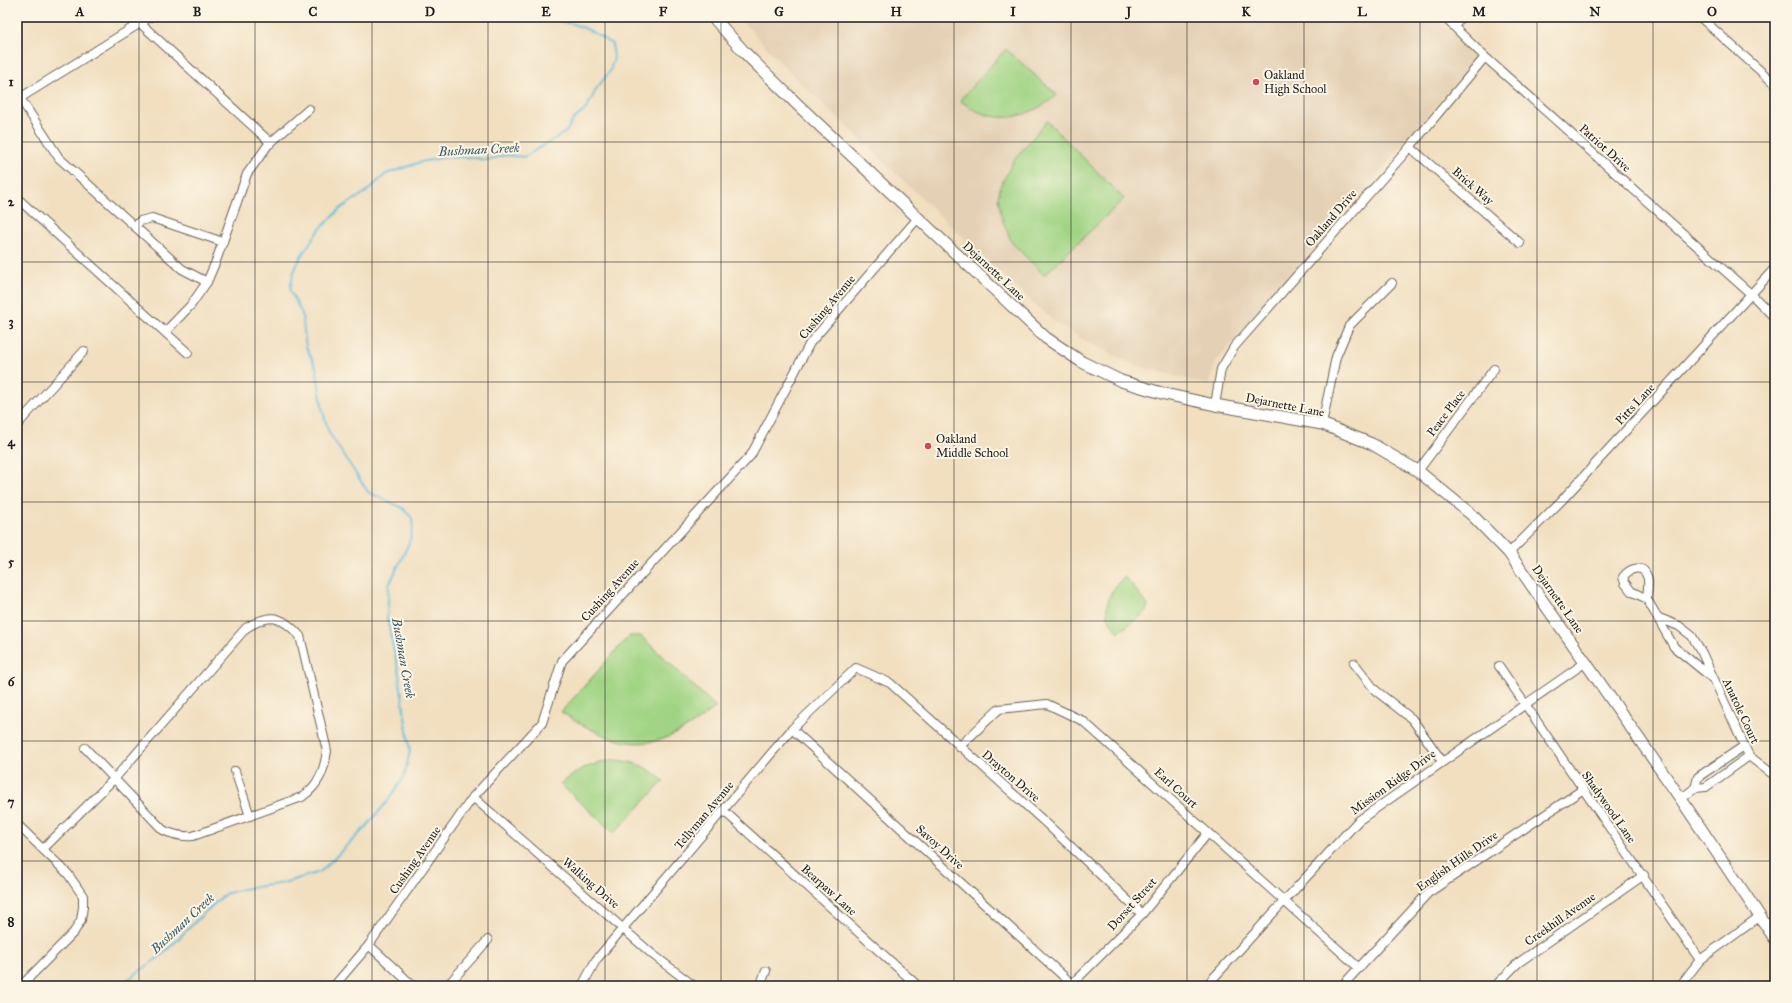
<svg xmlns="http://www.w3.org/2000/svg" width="1792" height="1003" font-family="'IM FELL Great Primer',serif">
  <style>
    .built { fill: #e4d0b4 }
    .green { fill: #a0d484; stroke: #5e7850 }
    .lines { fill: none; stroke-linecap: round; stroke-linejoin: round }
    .stream { stroke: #5cbadb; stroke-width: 2 }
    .street-casing { stroke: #676055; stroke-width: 10 }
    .secondary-casing { stroke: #676055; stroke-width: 13 }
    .street { stroke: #fff; stroke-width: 8 }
    .secondary { stroke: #fff; stroke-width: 11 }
    .grid { fill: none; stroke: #1c1c1c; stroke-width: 1; stroke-opacity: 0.55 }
    .poi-dot { fill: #d1495b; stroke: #fcf5e5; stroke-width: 1.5 }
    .labels { text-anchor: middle; stroke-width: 4; stroke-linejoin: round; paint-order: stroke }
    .poi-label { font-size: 12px; fill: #1c1c1c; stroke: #fcf5e5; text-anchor: start }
    .street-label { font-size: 12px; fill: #1c1c1c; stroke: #fcf5e5 }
    .water-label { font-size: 13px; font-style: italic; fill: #365b68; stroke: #fcf5e5 }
    .neatline { fill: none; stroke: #1c1c1c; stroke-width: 1.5 }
    .grid-label { font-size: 13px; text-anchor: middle; font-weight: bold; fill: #1c1c1c }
  </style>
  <rect width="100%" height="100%" fill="#fcf5e5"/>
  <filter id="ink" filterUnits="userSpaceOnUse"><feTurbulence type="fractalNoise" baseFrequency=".025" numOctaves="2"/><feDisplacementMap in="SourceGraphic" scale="8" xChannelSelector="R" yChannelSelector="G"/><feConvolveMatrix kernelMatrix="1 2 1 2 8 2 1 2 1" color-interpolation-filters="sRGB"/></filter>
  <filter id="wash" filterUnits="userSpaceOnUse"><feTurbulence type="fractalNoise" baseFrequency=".012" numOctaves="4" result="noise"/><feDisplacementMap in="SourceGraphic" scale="16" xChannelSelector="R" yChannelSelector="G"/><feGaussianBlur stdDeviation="0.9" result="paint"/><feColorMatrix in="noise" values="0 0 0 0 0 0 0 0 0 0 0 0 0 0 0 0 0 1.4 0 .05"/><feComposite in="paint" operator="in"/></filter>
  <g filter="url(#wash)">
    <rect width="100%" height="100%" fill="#f1dfc0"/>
    <polygon class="built" points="739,17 1434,17 1471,51 1474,57 1472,64 1216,362 1208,385 1135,365 1093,345 1056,323 1025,296 787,70"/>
    <g class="green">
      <path d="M1006,49L1057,95C1027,120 992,127 960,100Z"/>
      <polygon points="1047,121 1124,199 1044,275 1012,243 1002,219 998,197 1001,185 1014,160"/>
      <path d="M1125,577L1148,605L1146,612L1119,632C1115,628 1110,623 1108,617C1103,603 1114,585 1125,577Z"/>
      <path d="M629,636H641L716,707C655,756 624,752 561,712Z"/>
      <path d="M610,760C636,761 644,765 664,781L614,833L560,784L581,769Z"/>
    </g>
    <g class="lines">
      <path class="stream" d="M119,986L162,955L203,914L225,894L243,889L283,883L320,872L366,827L387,802L404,777L410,751L398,668L387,619L389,585L409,543L413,527L412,518L403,508L368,492L329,433L323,412L316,367L306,347L302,314L290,290L293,274L301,256L319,230L340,209L366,192L386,174L421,162L440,158L469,157L487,160L505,155L524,157L566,132L573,120L586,109L597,88L610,71L614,57L612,44C598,35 589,29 573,24C564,22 555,22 546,17"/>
    </g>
  </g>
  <g filter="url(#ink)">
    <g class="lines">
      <defs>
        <g id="street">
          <polyline points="1444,17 1485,57 1752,295 1775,318"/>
          <polyline points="1700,17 1775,84"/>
          <polyline points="140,23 271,143"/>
          <polyline points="1454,26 1462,17"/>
          <polyline points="20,98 150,17"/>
          <polyline points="17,100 20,98 59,158 182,269 207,282 191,305 165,332"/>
          <polyline points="1410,147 1520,243"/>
          <polyline points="17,198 188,353"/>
          <polyline points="135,227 140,221 152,218 223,242"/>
          <polyline points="207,282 216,261 247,174 268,145 309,109"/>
          <polyline points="1215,405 1221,369 1234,347 1410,147 1485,57"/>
          <polyline points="1322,424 1336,357 1349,326 1392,283"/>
          <polyline points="17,425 84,351"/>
          <polyline points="1418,471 1494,369"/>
          <polyline points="1509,553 1562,500 1775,268"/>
          <path d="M1647,599C1647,592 1650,582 1647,576C1642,563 1629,569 1623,577L1625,583L1631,591L1647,599L1674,647L1711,677"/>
          <polyline points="1659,618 1679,626 1692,636 1702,653 1749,756 1775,776"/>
          <polyline points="1354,663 1375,690 1412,719 1442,761"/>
          <polyline points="1499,666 1700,960"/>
          <polyline points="792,729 1072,984"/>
          <polyline points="959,747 999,709 1047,704 1083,721 1359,968"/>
          <polyline points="235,771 250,816"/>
          <polyline points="1695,788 1698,777 1744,746"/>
          <polyline points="473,797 652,954 694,986"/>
          <polyline points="1681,799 1695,788 1706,787 1749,756"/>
          <polyline points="724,811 918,986"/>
          <polyline points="17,824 68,874 83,896 83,907 81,920 74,932 21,986"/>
          <path d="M43,849L115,778L246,628C270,613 281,615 300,636L327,751C324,771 319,785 302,797L193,836C181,837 173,835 163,830L85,748"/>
          <polyline points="369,945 413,986"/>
          <polyline points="334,986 369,945 473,797 542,723 562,661 751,455 810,343 918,218"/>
          <polyline points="447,986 488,940"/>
          <polyline points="582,986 596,960 792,729 856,668 890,683 1048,825 1142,914"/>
          <polyline points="760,986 766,971"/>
          <polyline points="1070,986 1142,914 1208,833"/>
          <polyline points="1206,986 1358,821 1586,662"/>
          <polyline points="1342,986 1428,893 1582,790"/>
          <polyline points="1495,986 1518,963 1644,875"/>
          <polyline points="1680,986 1700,960 1759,917"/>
        </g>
        <polyline id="secondary" points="713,17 745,53 799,106 918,218 1046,338 1082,362 1121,381 1165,394 1215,405 1322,424 1372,444 1418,471 1472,515 1509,553 1681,799 1775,939"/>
      </defs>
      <use href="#street" class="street-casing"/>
      <use href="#secondary" class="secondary-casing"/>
      <use href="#street" class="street"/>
      <use href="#secondary" class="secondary"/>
    </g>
  </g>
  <path class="grid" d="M139,17V986M255,17V986M372,17V986M488,17V986M605,17V986M721,17V986M838,17V986M954,17V986M1071,17V986M1187,17V986M1304,17V986M1420,17V986M1537,17V986M1653,17V986M17,142H1775M17,262H1775M17,382H1775M17,502H1775M17,621H1775M17,741H1775M17,861H1775"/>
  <g class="poi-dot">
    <circle cx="1256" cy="82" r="4"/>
    <circle cx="928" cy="446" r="4"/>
  </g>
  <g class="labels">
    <g class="poi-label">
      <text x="1264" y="79">Oakland<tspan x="1264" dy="14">High School</tspan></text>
      <text x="936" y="443">Oakland<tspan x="936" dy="14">Middle School</tspan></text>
    </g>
    <g class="street-label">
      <text transform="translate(1605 148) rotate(42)" y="4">Patriot Drive</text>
      <text transform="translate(1473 186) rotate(41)" y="4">Brick Way</text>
      <text transform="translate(1331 218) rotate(-49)" y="4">Oakland Drive</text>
      <text transform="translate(994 271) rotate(43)" y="4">Dejarnette Lane</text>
      <text transform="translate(827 307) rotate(-50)" y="4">Cushing Avenue</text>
      <text transform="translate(1635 404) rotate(-47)" y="4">Pitts Lane</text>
      <text transform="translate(1285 405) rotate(11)" y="4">Dejarnette Lane</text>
      <text transform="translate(1446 413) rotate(-53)" y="4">Peace Place</text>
      <text transform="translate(610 590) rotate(-48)" y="4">Cushing Avenue</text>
      <text transform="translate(1558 599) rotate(55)" y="4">Dejarnette Lane</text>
      <text transform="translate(1741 711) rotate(65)" y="4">Anatole Court</text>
      <text transform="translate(1011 776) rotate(41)" y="4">Drayton Drive</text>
      <text transform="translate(1393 782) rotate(-36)" y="4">Mission Ridge Drive</text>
      <text transform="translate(1176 788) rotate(42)" y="4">Earl Court</text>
      <text transform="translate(1609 807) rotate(55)" y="4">Shadywood Lane</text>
      <text transform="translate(704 815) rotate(-50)" y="4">Tellyman Avenue</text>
      <text transform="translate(940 847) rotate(42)" y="4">Savoy Drive</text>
      <text transform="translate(415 860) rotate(-55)" y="4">Cushing Avenue</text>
      <text transform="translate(1457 861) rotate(-35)" y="4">English Hills Drive</text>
      <text transform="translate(591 883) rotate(41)" y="4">Walking Drive</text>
      <text transform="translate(829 890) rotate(42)" y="4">Bearpaw Lane</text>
      <text transform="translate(1132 904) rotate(-48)" y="4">Dorset Street</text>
      <text transform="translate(1560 919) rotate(-35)" y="4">Creekhill Avenue</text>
    </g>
    <g class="water-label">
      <text transform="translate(479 149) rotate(-3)" y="5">Bushman Creek</text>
      <text transform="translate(404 658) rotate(80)" y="5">Bushman Creek</text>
      <text transform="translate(182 923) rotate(-43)" y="5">Bushman Creek</text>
    </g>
  </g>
  <rect width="1792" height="1003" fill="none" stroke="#fcf5e5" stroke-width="44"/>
  <rect x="22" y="22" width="1748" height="959" class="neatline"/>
  <g class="grid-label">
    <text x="80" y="16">A</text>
    <text x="197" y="16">B</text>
    <text x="313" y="16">C</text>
    <text x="430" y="16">D</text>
    <text x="546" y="16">E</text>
    <text x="663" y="16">F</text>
    <text x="779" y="16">G</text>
    <text x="896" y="16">H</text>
    <text x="1013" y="16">I</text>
    <text x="1129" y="16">J</text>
    <text x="1246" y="16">K</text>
    <text x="1362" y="16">L</text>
    <text x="1479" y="16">M</text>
    <text x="1595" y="16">N</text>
    <text x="1712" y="16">O</text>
    <text x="11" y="86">1</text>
    <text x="11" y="206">2</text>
    <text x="11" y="326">3</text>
    <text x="11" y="446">4</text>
    <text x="11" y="566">5</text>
    <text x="11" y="686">6</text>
    <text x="11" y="806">7</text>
    <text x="11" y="926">8</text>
  </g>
</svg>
